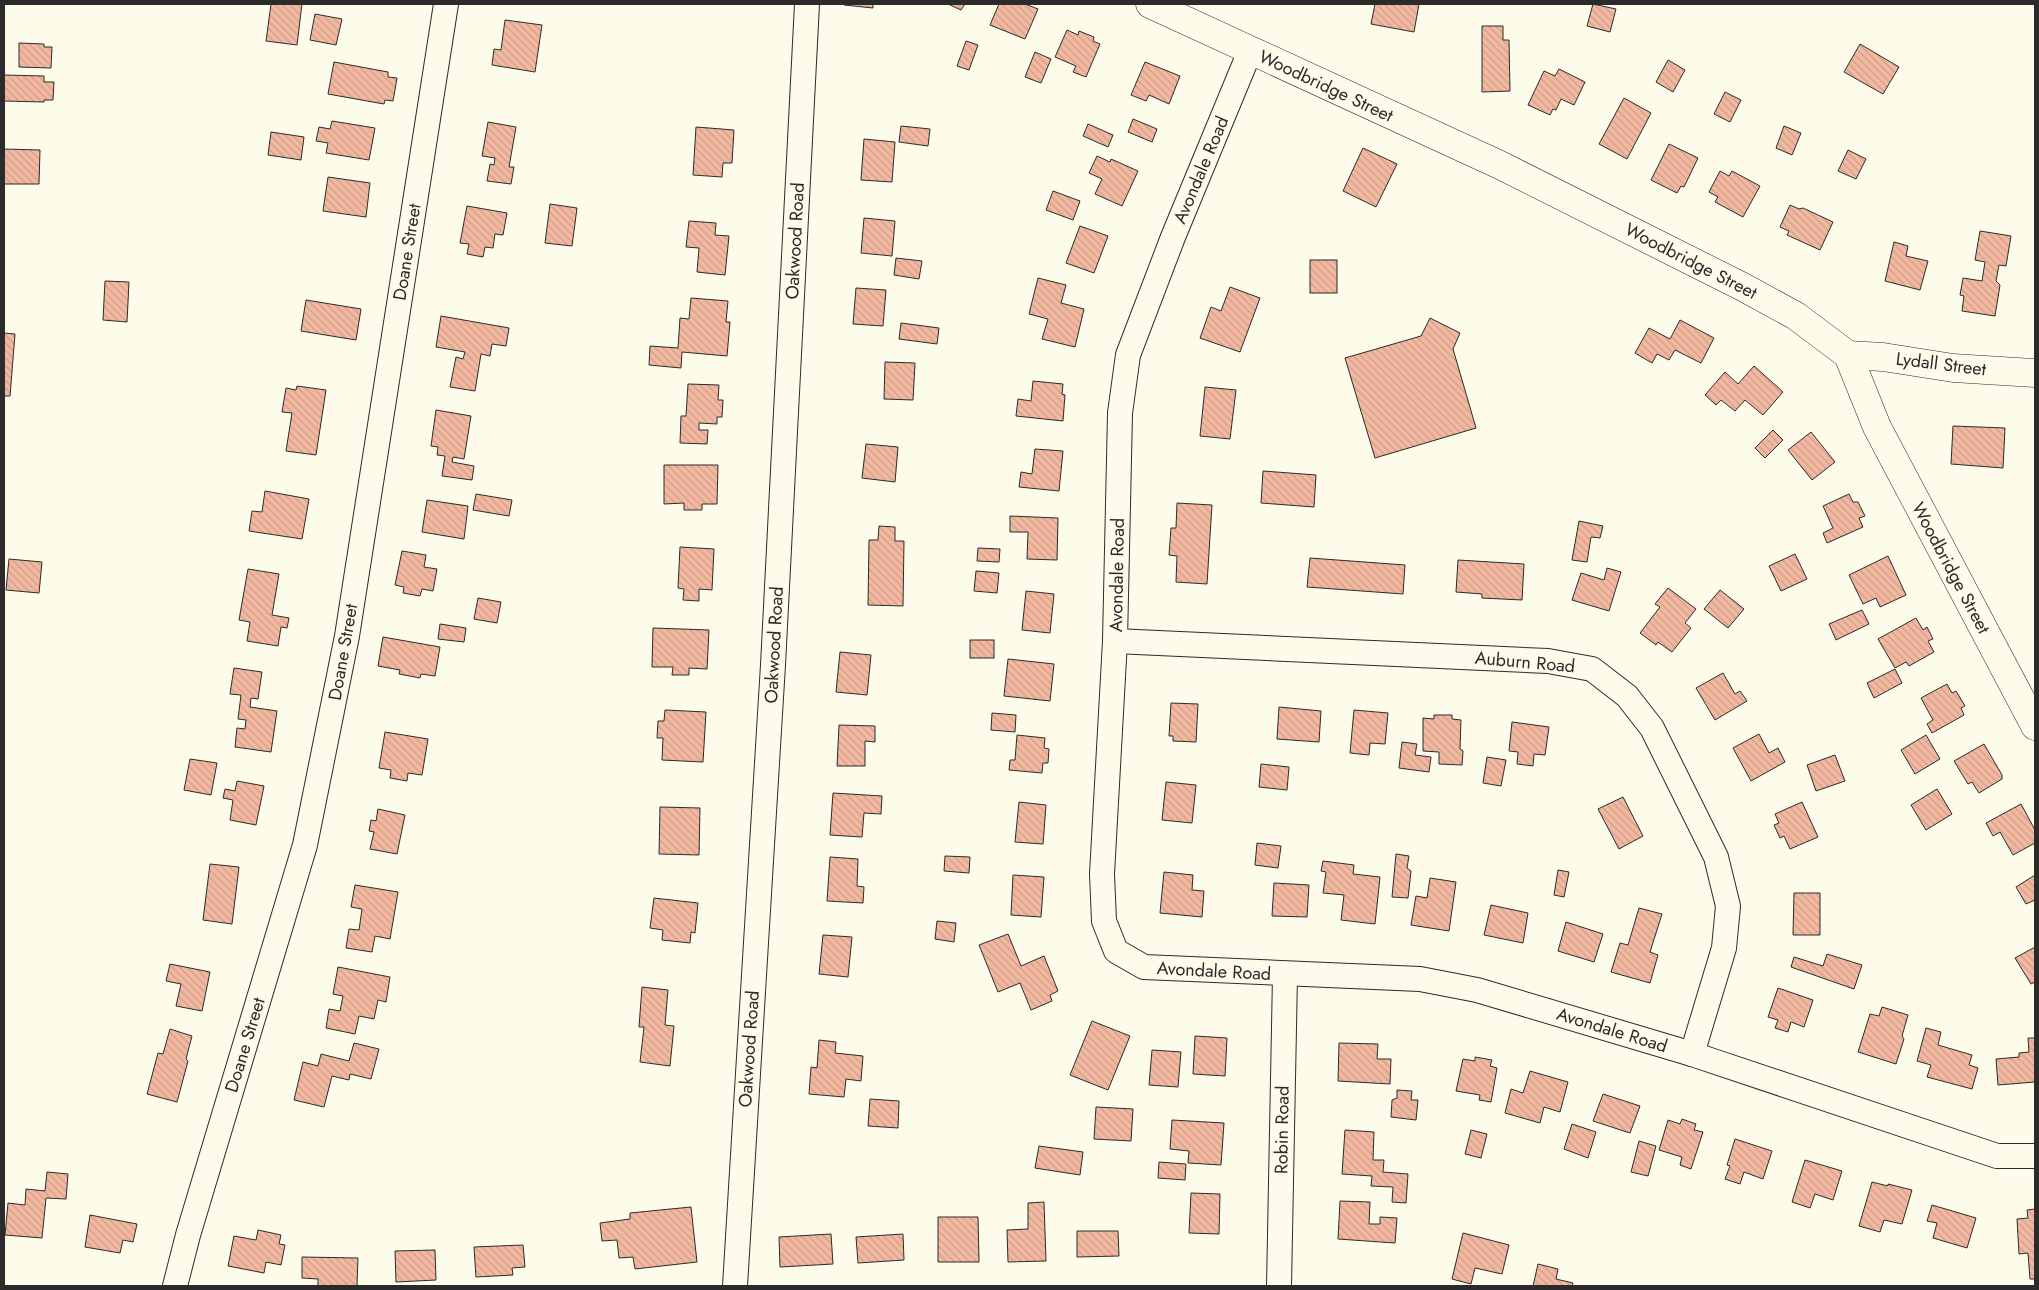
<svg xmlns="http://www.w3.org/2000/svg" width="2039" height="1290" font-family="Jost,sans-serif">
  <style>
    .building { fill: url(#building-back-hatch); stroke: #2b2b2b }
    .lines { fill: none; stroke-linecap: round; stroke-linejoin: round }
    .minor-casing { stroke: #2b2b2b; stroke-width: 26 }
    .tertiary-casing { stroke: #2b2b2b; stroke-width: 29 }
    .secondary-casing { stroke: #2b2b2b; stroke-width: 29 }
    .minor { stroke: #fdfbea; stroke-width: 24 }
    .tertiary { stroke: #fdfbea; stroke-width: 28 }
    .secondary { stroke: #fdfbea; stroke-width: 28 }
    .labels { text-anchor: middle; stroke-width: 4; stroke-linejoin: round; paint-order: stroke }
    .street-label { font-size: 18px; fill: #2b2b2b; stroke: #fdfbea }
  </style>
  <defs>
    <pattern id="building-back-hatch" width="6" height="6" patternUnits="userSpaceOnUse" patternTransform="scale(1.25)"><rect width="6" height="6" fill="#f2b8a0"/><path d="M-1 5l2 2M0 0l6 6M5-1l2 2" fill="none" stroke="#d09e8a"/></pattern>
  </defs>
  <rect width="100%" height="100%" fill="#fdfbea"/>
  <g class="building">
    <polygon points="271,4 302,4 297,45 266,41"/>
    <polygon points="844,4 873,4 873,8 844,5"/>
    <polygon points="948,4 965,4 961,10"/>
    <polygon points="999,4 1025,4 1038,9 1025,39 990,25"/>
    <polygon points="1375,4 1419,4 1414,32 1371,24"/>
    <polygon points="1593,4 1616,9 1610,32 1587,26"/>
    <polygon points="315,14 342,19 336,45 310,40"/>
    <polygon points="505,20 542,25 535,72 492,65 494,49 501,50"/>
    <polygon points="1482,26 1503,26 1503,40 1509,40 1510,91 1482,92"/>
    <polygon points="1067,30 1078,35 1079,31 1094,37 1093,41 1100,44 1086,77 1073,72 1076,66 1055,57"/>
    <polygon points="966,41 978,45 969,70 957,66"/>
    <polygon points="19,43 44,44 44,47 52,47 51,68 19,67"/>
    <polygon points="1860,44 1899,67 1883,94 1844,72"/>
    <polygon points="1035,52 1051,59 1041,83 1025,77"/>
    <polygon points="1668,60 1685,70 1673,92 1656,82"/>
    <polygon points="334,62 388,72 388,77 397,78 393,101 385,100 384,104 328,94"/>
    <polygon points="1145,62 1180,76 1169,104 1149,95 1146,101 1131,95"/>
    <polygon points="1559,69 1585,82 1574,105 1561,99 1556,110 1553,109 1550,115 1528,105 1544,71 1555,76"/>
    <polygon points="4,75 44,76 44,82 54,82 53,100 44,100 44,102 4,101"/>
    <polygon points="1725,92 1741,100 1730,122 1714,114"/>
    <polygon points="1624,98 1651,113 1627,159 1599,144"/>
    <polygon points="1133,119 1157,129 1152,142 1128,132"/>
    <polygon points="332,121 375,128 369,160 326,153 328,143 316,141 319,127 330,129"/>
    <polygon points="488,122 516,127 509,167 514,167 511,184 487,181 490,164 494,165 495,158 482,156"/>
    <polygon points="1088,124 1113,135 1108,147 1083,136"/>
    <polygon points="901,126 930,129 928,146 899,142"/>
    <polygon points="1784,126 1801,133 1792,155 1776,148"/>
    <polygon points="696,127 734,130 732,163 723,163 722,177 693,175"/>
    <polygon points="271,132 304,137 301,160 268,155"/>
    <polygon points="864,139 895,142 892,182 861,180"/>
    <polygon points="1669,144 1698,158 1684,187 1681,186 1677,193 1651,180"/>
    <polygon points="1363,148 1397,164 1376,207 1343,191"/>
    <polygon points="4,149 40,150 39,184 4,184"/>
    <polygon points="1848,150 1866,159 1856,179 1838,171"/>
    <polygon points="1097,156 1110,162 1111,159 1138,171 1122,206 1095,194 1102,179 1089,173"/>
    <polygon points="1720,171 1729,176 1732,171 1760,186 1743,217 1715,202 1718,197 1709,192"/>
    <polygon points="328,177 370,183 366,217 323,211"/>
    <polygon points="1053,191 1080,201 1073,220 1046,210"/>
    <polygon points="550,204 577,208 572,246 545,243"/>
    <polygon points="1790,205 1799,209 1803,208 1833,222 1820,250 1787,235 1789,231 1780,227"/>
    <polygon points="467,206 507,213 503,235 495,234 493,248 485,247 483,257 467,254 469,244 460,243"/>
    <polygon points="864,218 895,221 892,256 861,253"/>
    <polygon points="689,221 716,223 715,235 729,236 725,275 697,272 699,248 686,247"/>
    <polygon points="1080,226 1108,236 1094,273 1066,263"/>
    <polygon points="1980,231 2011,236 2006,266 1999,265 1996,281 2000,285 1995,316 1962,311 1964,296 1960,295 1963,278 1982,281 1985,262 1975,260"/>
    <polygon points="1894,242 1908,246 1906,256 1928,261 1920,290 1885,281"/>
    <polygon points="896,258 922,261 919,279 894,275"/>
    <rect x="1310" y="260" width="27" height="33"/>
    <polygon points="1038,278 1066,285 1061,303 1084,309 1075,347 1042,339 1048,319 1029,314"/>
    <polygon points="105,281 129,282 127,322 103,320"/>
    <polygon points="1230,287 1260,298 1240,352 1200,338 1211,307 1221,311"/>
    <polygon points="856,288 886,290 883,326 853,324"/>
    <polygon points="691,298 728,301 726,322 730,322 727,356 682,352 681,368 649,365 650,346 678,348 680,318 689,319"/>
    <polygon points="306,300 361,309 356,340 301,331"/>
    <polygon points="441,316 509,328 506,346 492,344 490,356 481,354 475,391 450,387 456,357 463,359 465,352 436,347"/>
    <polygon points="1430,318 1460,333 1453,349 1476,428 1375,458 1345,358 1421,336"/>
    <polygon points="1680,320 1714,338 1701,363 1675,350 1669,360 1657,354 1652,363 1635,353 1649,328 1670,339"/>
    <polygon points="901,323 939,328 937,344 899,339"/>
    <polygon points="4,333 15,334 10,396 4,396"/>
    <polygon points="885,362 915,363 913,400 884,399"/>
    <polygon points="1754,366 1783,392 1763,415 1745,400 1735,411 1721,400 1716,405 1705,395 1725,372 1738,384"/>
    <polygon points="1033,381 1063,384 1062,394 1065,395 1063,421 1016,416 1018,399 1031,401"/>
    <polygon points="688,384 719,385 718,400 723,400 722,417 717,417 717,424 699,423 699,430 708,430 707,444 680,443 681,416 686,416"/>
    <polygon points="297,386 326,390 316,455 286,451 292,413 282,412 286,388 296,390"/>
    <polygon points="1205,387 1236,390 1230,439 1200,436"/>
    <polygon points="436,410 471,416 464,459 453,457 452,462 474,466 472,480 442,476 445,456 437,455 438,447 431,446"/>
    <polygon points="1953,426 2005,428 2003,468 1951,464"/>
    <polygon points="1773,430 1783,440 1765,458 1755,448"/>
    <polygon points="1811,432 1835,462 1812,480 1788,450"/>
    <polygon points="866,444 898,447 895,482 862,478"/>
    <polygon points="1035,449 1063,451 1059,491 1019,487 1021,472 1032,474"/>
    <polygon points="664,465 718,465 717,504 702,504 702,510 684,510 684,503 664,504"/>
    <polygon points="1263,471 1316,475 1314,507 1261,503"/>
    <polygon points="265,491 309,499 302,539 249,531 252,511 262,512"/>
    <polygon points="476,494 512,500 509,516 473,510"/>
    <polygon points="1849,494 1853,502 1858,502 1865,516 1859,518 1863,527 1827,543 1823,533 1833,528 1823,506"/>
    <polygon points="427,500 468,506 464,539 422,532"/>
    <polygon points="1177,503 1212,505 1207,584 1176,582 1177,556 1169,555 1171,528 1176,528"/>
    <polygon points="1010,516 1058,518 1057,560 1027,559 1028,532 1010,532"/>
    <polygon points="1579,521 1603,526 1600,538 1591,537 1587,562 1572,560"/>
    <polygon points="879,526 895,527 895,541 904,541 903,606 868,605 869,540 878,540"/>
    <polygon points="680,547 714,549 712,590 699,589 699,601 683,600 684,589 678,588"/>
    <polygon points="978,548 1000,549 999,562 977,561"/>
    <polygon points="402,551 426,555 424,567 437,569 433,591 422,589 420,596 403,593 404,587 395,585"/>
    <polygon points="1795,554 1807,579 1781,591 1769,566"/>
    <polygon points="1888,556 1906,595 1880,607 1876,598 1863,604 1849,575"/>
    <polygon points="1310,558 1405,565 1403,594 1307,587"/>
    <polygon points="9,559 42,562 39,593 6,590"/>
    <polygon points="1458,560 1524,564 1522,600 1482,598 1482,594 1456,592"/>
    <polygon points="1607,568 1621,572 1609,611 1572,600 1581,573 1604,580"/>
    <polygon points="248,569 279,574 272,615 289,618 287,628 281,627 278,646 247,641 250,622 239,620"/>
    <polygon points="976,571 999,573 997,593 974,591"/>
    <polygon points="1668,588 1696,609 1685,623 1691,628 1672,652 1658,642 1656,645 1640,633 1660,607 1655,604"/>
    <polygon points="1720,590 1744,609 1728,628 1704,609"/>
    <polygon points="1026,591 1054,594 1050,633 1022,630"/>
    <polygon points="478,598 501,602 497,623 474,619"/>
    <polygon points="1862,610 1869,624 1836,640 1829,624"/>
    <polygon points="1916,618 1923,630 1927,627 1933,639 1928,641 1934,652 1909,666 1906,662 1895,668 1878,639"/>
    <polygon points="440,624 466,628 464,642 438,639"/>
    <polygon points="653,628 709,630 707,669 689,668 689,675 672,675 673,667 652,667"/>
    <polygon points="383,637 440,647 435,676 421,674 420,678 399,674 400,670 378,666"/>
    <rect x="970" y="640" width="24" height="18"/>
    <polygon points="840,652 871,655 867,695 836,692"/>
    <polygon points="1008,659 1054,664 1050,701 1004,696"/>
    <polygon points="234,668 262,672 258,699 251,698 250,707 277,711 271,752 235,747 237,728 245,729 246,720 238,719 241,695 230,694"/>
    <polygon points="1895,669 1902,683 1874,698 1867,683"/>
    <polygon points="1723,673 1735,694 1740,691 1747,701 1715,720 1696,688"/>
    <polygon points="1947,684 1952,693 1956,691 1965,706 1961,708 1964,715 1932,733 1927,724 1933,720 1921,698"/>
    <polygon points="1171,703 1198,704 1196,742 1173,741 1173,736 1169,736"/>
    <polygon points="1279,707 1321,711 1319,742 1277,739"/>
    <polygon points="665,710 706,712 703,762 662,760 663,738 657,738 658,721 664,721"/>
    <polygon points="1354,710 1388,713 1385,744 1370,743 1369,755 1350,753"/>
    <polygon points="992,713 1016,715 1015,732 991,730"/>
    <polygon points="1434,715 1452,715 1452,719 1461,720 1460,749 1463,751 1462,765 1439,764 1439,752 1423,751 1423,718 1434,719"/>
    <polygon points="1512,722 1549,727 1545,755 1534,754 1533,766 1517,764 1518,752 1509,751"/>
    <polygon points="839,725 875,726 875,742 865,741 865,766 837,766"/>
    <polygon points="385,732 428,739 422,775 408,773 407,781 390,778 391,770 379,768"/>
    <polygon points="1759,734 1769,753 1778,748 1785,762 1751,781 1733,748"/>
    <polygon points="1017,735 1045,738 1044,748 1049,749 1048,763 1043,763 1042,773 1009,770 1010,760 1015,760"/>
    <polygon points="1926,735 1940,759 1915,774 1901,750"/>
    <polygon points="1402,742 1417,744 1415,755 1431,757 1429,772 1399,768"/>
    <polygon points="1984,744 2002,775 2002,779 1979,793 1972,782 1968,784 1954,761"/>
    <polygon points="1835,755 1845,781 1816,791 1807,765"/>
    <polygon points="1487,757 1506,760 1501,786 1483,783"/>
    <polygon points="190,759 217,763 211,795 184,790"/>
    <polygon points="1261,764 1289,767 1287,790 1259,787"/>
    <polygon points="237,781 264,786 256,825 230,820 233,800 223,798 225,789 235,791"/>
    <polygon points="1166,782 1196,785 1192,823 1162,820"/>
    <polygon points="1937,789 1952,814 1926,830 1911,805"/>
    <polygon points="833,793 882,796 881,814 864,813 862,837 830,835"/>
    <polygon points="1623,797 1643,836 1619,849 1598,809"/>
    <polygon points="1019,802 1046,805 1043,844 1015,842"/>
    <polygon points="1802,802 1818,837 1790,849 1784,836 1780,838 1774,825 1779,823 1775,814"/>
    <polygon points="2021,804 2035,830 2035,843 2013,855 2000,832 1993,836 1986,823"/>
    <polygon points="660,807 700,808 699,855 659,854"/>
    <polygon points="378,809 405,815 397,854 370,849 374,832 369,831 371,820 376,821"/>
    <polygon points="1257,843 1281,846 1278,868 1255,865"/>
    <polygon points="1396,854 1409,856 1407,868 1411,871 1408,898 1392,897"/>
    <polygon points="945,856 970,857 969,873 944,871"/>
    <polygon points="830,857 858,859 857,886 864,887 863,903 827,901"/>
    <polygon points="1323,861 1354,865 1353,874 1380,877 1375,924 1341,920 1344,895 1323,893 1326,872 1321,871"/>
    <polygon points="210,864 239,867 232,924 203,920"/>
    <polygon points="1558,870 1569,872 1564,897 1554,895"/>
    <polygon points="1164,872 1193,875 1192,890 1204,891 1202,917 1160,913"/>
    <polygon points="1013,875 1044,877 1041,917 1011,915"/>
    <polygon points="2035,875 2035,900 2026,904 2016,887"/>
    <polygon points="1430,878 1456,882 1449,931 1411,925 1416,896 1427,898"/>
    <polygon points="1274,883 1309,885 1307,917 1272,916"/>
    <polygon points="355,885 398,892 390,939 375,936 372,952 346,948 349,929 359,930 362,909 351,907"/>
    <polygon points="1794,893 1820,893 1820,935 1793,935"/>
    <polygon points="654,898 698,903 695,933 691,932 690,943 662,940 663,930 650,928"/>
    <polygon points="1491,905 1528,913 1523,943 1484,935"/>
    <polygon points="1639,908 1662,914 1650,952 1658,955 1650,983 1611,972 1620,943 1628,945"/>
    <polygon points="937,921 956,923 954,942 935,939"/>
    <polygon points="1566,922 1603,934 1594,962 1558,951"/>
    <polygon points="1008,934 1021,966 1044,956 1058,991 1050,995 1052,1001 1031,1010 1020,983 998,992 979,945"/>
    <polygon points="823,935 852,937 848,977 819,974"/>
    <polygon points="2035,947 2035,982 2031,984 2015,958"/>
    <polygon points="1827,954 1862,965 1854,989 1791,967 1794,957 1823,966"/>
    <polygon points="170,964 210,972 202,1011 176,1006 181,984 166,981"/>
    <polygon points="338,967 390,977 386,1002 378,1000 374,1019 359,1016 355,1034 326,1028 329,1009 340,1011 343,996 333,994"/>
    <polygon points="642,987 668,990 665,1025 674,1026 670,1066 640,1062 644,1027 639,1027"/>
    <polygon points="1778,988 1813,1000 1804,1027 1791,1022 1788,1032 1775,1028 1778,1020 1768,1017"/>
    <polygon points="1882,1007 1908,1015 1902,1036 1904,1039 1896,1064 1858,1052 1870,1014 1879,1016"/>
    <polygon points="1092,1021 1130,1036 1108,1090 1070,1075"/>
    <polygon points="1926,1028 1941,1032 1938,1045 1972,1055 1969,1065 1978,1068 1972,1089 1927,1077 1931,1065 1917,1061"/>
    <polygon points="170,1029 192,1036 186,1059 188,1061 177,1102 147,1094 158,1053 163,1054"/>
    <polygon points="1195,1036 1227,1038 1225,1076 1193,1074"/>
    <polygon points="2028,1038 2035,1038 2035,1082 1998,1085 1996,1059 2019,1057 2019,1053 2029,1052"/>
    <polygon points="819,1040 836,1042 835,1053 863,1056 861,1081 846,1079 844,1097 809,1094 811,1067 817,1068"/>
    <polygon points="354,1043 379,1049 371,1079 350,1074 349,1080 332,1076 324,1107 294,1100 303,1062 318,1066 321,1054 349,1061"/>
    <polygon points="1339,1043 1378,1044 1377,1059 1391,1059 1390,1084 1338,1081"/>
    <polygon points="1152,1050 1181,1052 1178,1087 1149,1085"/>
    <polygon points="1475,1057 1492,1060 1490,1066 1497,1068 1491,1102 1479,1100 1480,1095 1456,1091 1463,1059 1475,1061"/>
    <polygon points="1530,1071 1568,1082 1560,1112 1544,1107 1540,1123 1505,1113 1511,1089 1523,1093"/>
    <polygon points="1397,1090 1412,1091 1411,1100 1418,1100 1416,1120 1391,1117 1392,1100 1397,1098"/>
    <polygon points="1603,1094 1640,1106 1630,1133 1593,1121"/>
    <polygon points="870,1099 899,1101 898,1128 868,1126"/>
    <polygon points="1096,1107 1133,1109 1131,1141 1094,1139"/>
    <polygon points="1682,1119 1696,1124 1694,1130 1703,1132 1691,1169 1680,1165 1682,1157 1659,1150 1668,1120 1680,1124"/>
    <polygon points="1172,1120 1224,1123 1221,1165 1188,1163 1189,1151 1170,1149"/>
    <polygon points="1572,1124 1596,1132 1588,1158 1564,1149"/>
    <polygon points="1345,1130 1374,1132 1373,1160 1384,1160 1383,1172 1408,1174 1406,1203 1392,1202 1393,1187 1371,1186 1372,1176 1342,1174"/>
    <polygon points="1471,1130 1487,1134 1481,1158 1465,1154"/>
    <polygon points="1735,1139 1772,1151 1763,1179 1744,1172 1740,1184 1725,1179 1730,1166 1727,1165"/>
    <polygon points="1639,1141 1656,1146 1648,1176 1631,1172"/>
    <polygon points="1039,1146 1083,1152 1080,1175 1035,1168"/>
    <polygon points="1805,1160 1842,1171 1833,1200 1815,1194 1810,1208 1792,1202"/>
    <polygon points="1159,1162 1186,1164 1185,1180 1158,1178"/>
    <polygon points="47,1172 68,1174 66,1199 46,1198 42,1238 5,1235 8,1203 25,1205 26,1189 45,1191"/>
    <polygon points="1872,1182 1888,1186 1888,1184 1912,1190 1902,1224 1884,1220 1880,1232 1859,1226"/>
    <polygon points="1191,1193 1220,1194 1219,1234 1189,1233"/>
    <polygon points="1340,1201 1370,1202 1369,1224 1380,1224 1380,1217 1397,1218 1395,1243 1338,1239"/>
    <polygon points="1044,1202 1046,1261 1008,1262 1007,1230 1028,1229 1028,1203"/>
    <polygon points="1932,1205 1976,1218 1967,1248 1933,1238 1937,1223 1927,1221"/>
    <polygon points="691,1207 697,1262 635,1269 633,1257 619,1258 617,1240 602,1241 600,1223 630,1219 630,1213"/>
    <polygon points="2035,1209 2035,1279 2030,1279 2028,1253 2019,1254 2017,1219 2028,1218 2027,1210"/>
    <polygon points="90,1215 137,1224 133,1242 123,1240 120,1253 85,1247"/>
    <polygon points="938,1217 978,1217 979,1262 938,1262"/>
    <polygon points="258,1230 281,1235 279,1244 285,1245 281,1265 266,1262 264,1273 228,1266 234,1236 256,1240"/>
    <polygon points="1077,1231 1118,1231 1119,1256 1077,1257"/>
    <polygon points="1463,1233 1509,1245 1502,1274 1475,1268 1471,1284 1452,1279"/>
    <polygon points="831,1234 833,1264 780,1267 779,1237"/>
    <polygon points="903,1234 904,1260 858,1263 856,1237"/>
    <polygon points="523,1245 525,1267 512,1268 513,1275 476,1277 474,1247"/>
    <polygon points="435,1250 436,1280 396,1282 395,1251"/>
    <polygon points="302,1257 358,1258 357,1286 318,1286 318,1279 302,1278"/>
    <polygon points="1538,1264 1558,1269 1556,1279 1573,1283 1572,1286 1533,1286"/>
  </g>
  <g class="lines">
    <defs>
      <g id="minor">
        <polyline points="1250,51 1173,237 1128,355 1120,413 1115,641 1102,874 1104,921 1116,951 1144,967 1420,979 1477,990 1692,1054 1997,1156 2035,1156"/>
        <polyline points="1115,641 1548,661 1592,669 1627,696 1652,728 1716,857 1728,906 1724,948 1692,1054"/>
        <polyline points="175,1286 188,1235 305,845 347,636 446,4"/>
        <polyline points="735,1286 773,665 807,4"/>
        <polyline points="1279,1286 1285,975"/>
      </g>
      <polyline id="tertiary" points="1848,355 1883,357 1953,368 2035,373"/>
      <polyline id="secondary" points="1150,4 1500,165 1743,287 1796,316 1848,355 1877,427 2035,726"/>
    </defs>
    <use href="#minor" class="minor-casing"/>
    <use href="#tertiary" class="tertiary-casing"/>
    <use href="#secondary" class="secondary-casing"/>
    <use href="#minor" class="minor"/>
    <use href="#tertiary" class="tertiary"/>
    <use href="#secondary" class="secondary"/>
  </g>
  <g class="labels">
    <g class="street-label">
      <text transform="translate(1326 86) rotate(25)" y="6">Woodbridge Street</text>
      <text transform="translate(1201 170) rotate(-67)" y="6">Avondale Road</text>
      <text transform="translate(795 241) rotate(-87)" y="6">Oakwood Road</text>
      <text transform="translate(407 252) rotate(-81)" y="6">Doane Street</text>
      <text transform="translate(1691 261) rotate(27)" y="6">Woodbridge Street</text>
      <text transform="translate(1941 364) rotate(7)" y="6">Lydall Street</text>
      <text transform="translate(1951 568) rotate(62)" y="6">Woodbridge Street</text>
      <text transform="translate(1117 575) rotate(-89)" y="6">Avondale Road</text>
      <text transform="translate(774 645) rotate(-87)" y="6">Oakwood Road</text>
      <text transform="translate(343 652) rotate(-80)" y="6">Doane Street</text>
      <text transform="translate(1525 662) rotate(5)" y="6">Auburn Road</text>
      <text transform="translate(1214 971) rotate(3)" y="6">Avondale Road</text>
      <text transform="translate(1612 1030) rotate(17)" y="6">Avondale Road</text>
      <text transform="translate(245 1045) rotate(-73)" y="6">Doane Street</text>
      <text transform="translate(749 1049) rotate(-86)" y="6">Oakwood Road</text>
      <text transform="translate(1282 1130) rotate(-89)" y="6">Robin Road</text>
    </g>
  </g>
  <rect width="2039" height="1290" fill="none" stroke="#2b2b2b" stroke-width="10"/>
</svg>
